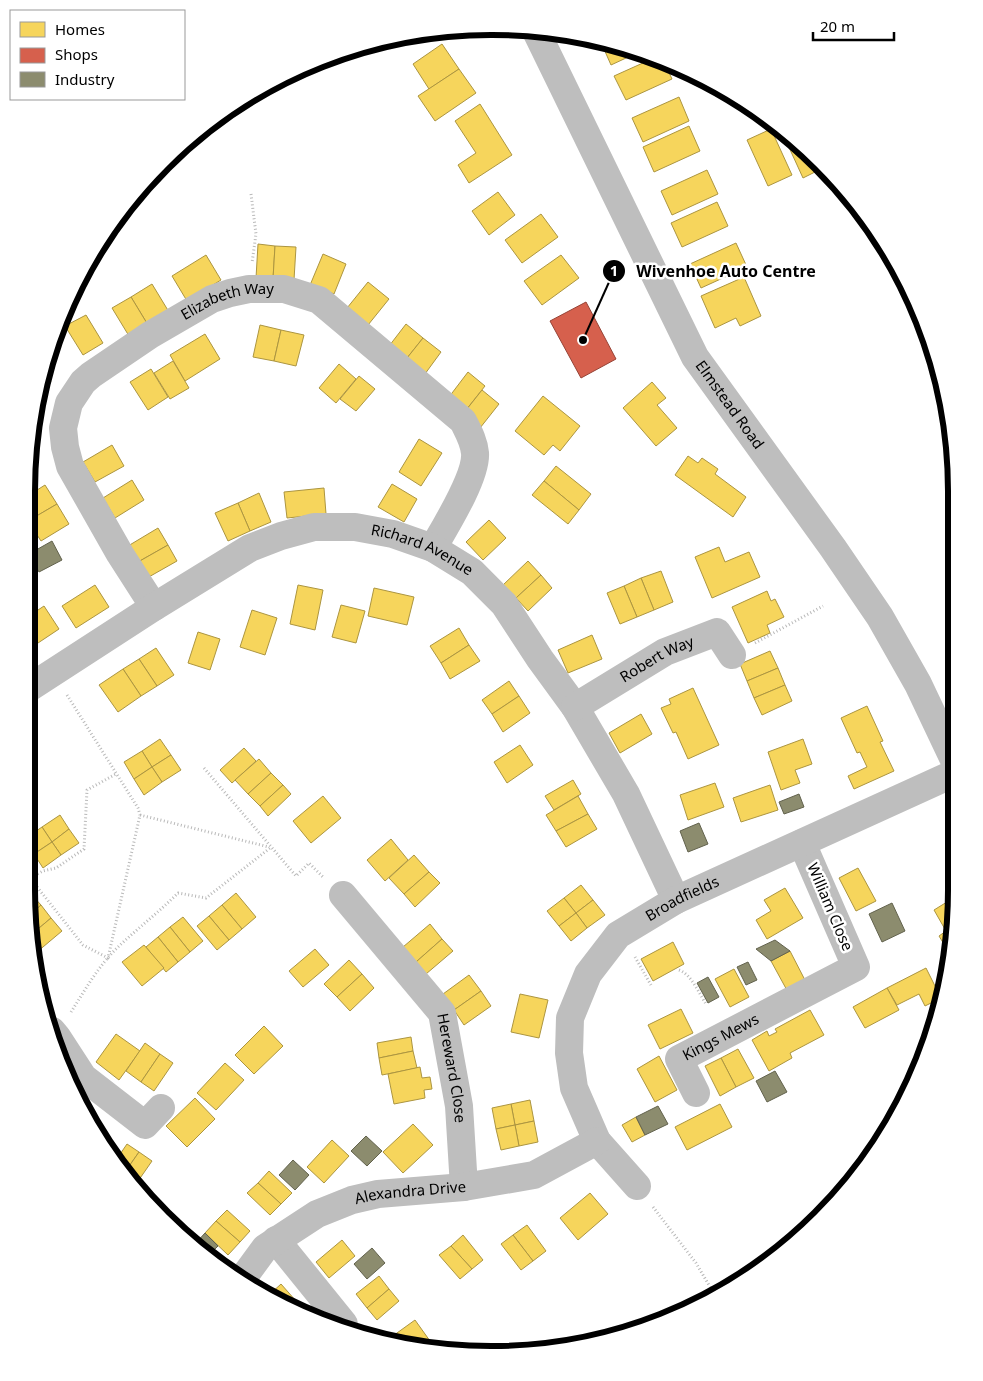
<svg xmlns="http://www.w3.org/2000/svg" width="983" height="1381" font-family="'Noto Sans',sans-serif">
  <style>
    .homes { fill: #f6d55c; stroke: #ac9540 }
    .shops { fill: #d6604d; stroke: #964336 }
    .industry { fill: #8c8c6e; stroke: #62624d }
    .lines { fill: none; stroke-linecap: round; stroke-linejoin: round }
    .path { stroke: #b9b9b9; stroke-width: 3; stroke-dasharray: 1 2.5; stroke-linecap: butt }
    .minor { stroke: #bebebe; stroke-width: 28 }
    .tertiary { stroke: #bebebe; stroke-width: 28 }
    .labels { text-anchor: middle; stroke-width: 5; stroke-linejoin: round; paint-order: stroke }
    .street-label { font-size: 15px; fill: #000; stroke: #fff }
    .rim { fill: none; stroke: #000; stroke-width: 6 }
    .leader { fill: none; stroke: #000; stroke-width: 2 }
    .callout-dot { fill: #000; stroke: #fff; stroke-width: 2 }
    .mark-label { font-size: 15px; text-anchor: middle; font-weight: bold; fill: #fff }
    .callout-label { font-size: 16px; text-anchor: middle; font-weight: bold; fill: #000; stroke: #fff; stroke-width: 5; stroke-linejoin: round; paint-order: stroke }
  </style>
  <rect width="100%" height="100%" fill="#fff"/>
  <g class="homes">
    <polygon points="600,40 612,42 639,52 611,65"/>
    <polygon points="442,44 459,69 429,89 413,64"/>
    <polygon points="654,58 664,62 672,79 626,100 614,76"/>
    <polygon points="459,69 476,93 435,121 418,96"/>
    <polygon points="679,97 689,121 643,142 632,118"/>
    <polygon points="480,104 512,155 469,183 458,165 476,153 455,121"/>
    <polygon points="689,126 700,151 654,172 643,147"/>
    <polygon points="771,129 792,175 768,186 747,140"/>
    <polygon points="784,131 823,168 803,178 782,132"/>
    <polygon points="707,170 718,194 672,215 661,191"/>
    <polygon points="498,192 515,215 489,235 472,211"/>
    <polygon points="717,202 728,226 682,247 671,223"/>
    <polygon points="541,214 558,237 522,263 505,240"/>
    <polygon points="736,243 747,267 701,288 690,264"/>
    <polygon points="258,244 275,246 273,279 256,278"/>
    <polygon points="275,246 296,247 294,280 273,279"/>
    <polygon points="323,254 346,264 334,294 322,289 308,290"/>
    <polygon points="206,255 221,280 187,301 172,276"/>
    <polygon points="561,255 579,278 542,305 524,281"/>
    <polygon points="744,277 761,316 740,326 736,318 715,328 701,296"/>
    <polygon points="368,282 389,299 368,325 343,313"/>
    <polygon points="152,284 169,312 148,325 131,297"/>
    <polygon points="131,297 148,325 129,336 112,308"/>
    <polygon points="86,315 103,343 83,355 65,326"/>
    <polygon points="406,324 423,338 403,363 386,350"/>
    <polygon points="260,325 281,330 274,361 253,357"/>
    <polygon points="281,330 304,335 296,366 274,361"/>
    <polygon points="205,334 220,359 185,381 170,355"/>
    <polygon points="423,338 441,352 422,378 403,363"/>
    <polygon points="173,361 189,388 170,399 154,373"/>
    <polygon points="339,364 356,379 336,403 319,388"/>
    <polygon points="151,369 168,397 148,410 130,382"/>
    <polygon points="468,372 485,386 466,410 449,397"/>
    <polygon points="359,376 375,389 356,411 340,399"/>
    <polygon points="44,377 51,381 39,399 36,398"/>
    <polygon points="652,382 666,398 657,405 677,428 656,446 623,408"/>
    <polygon points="482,390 499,404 480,428 463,414"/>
    <polygon points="543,396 580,426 560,451 553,445 544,455 515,431"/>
    <polygon points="419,439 442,453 421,486 399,472"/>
    <polygon points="112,445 124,466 95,482 83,462"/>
    <polygon points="688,456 698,463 702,458 718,469 715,474 746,497 733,517 675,475"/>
    <polygon points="556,466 591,494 579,510 544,481"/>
    <polygon points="132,480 144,500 115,518 103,498"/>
    <polygon points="544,481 579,510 568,524 532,495"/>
    <polygon points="392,484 417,499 404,522 378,507"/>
    <polygon points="45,485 57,504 28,521 26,517 26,497"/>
    <polygon points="324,488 326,514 287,518 284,492"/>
    <polygon points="259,493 271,522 250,531 238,503"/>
    <polygon points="238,503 250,531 228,541 215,513"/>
    <polygon points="57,504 69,524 41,541 28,521"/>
    <polygon points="489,520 506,538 483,560 466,542"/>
    <polygon points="158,528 168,545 138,562 128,546"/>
    <polygon points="168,545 177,561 147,578 138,562"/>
    <polygon points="719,547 725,562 749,552 760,577 712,598 695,557"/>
    <polygon points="528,561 541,575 516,598 503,585"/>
    <polygon points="661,571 673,602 654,610 641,578"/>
    <polygon points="541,575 552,588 528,611 516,598"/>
    <polygon points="641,578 654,610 637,617 624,586"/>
    <polygon points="95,585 109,607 76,628 62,606"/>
    <polygon points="298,585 323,590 315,630 290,624"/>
    <polygon points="624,586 637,617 620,624 607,593"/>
    <polygon points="374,588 414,597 407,625 368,616"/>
    <polygon points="767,591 771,601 775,599 784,617 767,625 770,633 748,643 732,607"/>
    <polygon points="341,605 365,611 356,643 332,637"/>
    <polygon points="44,606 59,629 26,651 26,618"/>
    <polygon points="252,610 277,618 265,655 240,647"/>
    <polygon points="459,628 469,645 441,663 430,646"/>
    <polygon points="198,632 220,639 210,670 188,663"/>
    <polygon points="592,635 602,659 568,673 558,650"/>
    <polygon points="469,645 480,661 450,679 441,663"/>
    <polygon points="156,648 174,675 157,686 139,659"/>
    <polygon points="770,651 778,668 747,681 740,664"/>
    <polygon points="139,659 157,686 141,696 123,669"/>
    <polygon points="778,668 785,685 754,698 747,681"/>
    <polygon points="123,669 141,696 118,712 99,685"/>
    <polygon points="509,681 519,696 492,714 482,700"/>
    <polygon points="785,685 792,701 762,715 754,698"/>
    <polygon points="693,688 719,745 688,759 676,732 673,733 661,708 671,704 669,699"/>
    <polygon points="519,696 530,713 503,732 492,714"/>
    <polygon points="867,706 883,741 880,742 894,771 854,789 848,776 867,767 860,752 857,753 841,718"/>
    <polygon points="641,714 652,734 620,753 609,733"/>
    <polygon points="160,739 171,755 152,767 142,751"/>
    <polygon points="803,739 812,764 795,770 800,783 781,790 768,752"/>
    <polygon points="520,745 533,765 507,783 494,762"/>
    <polygon points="244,748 256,761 232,783 220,770"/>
    <polygon points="142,751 152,767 134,779 124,762"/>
    <polygon points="171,755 181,770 162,782 152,767"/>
    <polygon points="259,759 271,773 248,794 235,780"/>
    <polygon points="152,767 162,782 144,795 134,779"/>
    <polygon points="271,773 283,785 260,806 248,794"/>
    <polygon points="573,780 581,794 554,810 545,796"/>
    <polygon points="715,783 724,807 688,820 680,795"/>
    <polygon points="283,785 291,794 268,816 260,806"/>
    <polygon points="770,785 778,810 741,822 733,798"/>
    <polygon points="323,796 341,818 311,843 293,821"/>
    <polygon points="578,796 588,814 556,831 546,815"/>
    <polygon points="588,814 597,829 566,847 556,831"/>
    <polygon points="60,815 69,829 52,842 42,827"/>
    <polygon points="42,827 52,842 34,854 26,842 26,838"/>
    <polygon points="69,829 79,843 61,855 52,842"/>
    <polygon points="391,839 408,860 385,881 367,860"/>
    <polygon points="52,842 61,855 43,868 34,854"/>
    <polygon points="414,855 429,872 404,894 389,878"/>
    <polygon points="858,868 876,901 856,911 839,878"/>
    <polygon points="429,872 440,883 415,907 404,894"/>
    <polygon points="581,885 593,900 576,913 564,898"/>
    <polygon points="785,888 803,918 767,939 756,920 771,911 764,900"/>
    <polygon points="236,893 256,917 242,929 222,905"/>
    <polygon points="31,894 41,905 30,915 27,897"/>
    <polygon points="955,897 956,920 950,954 939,936 946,931 934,910"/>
    <polygon points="564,898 576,913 559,926 547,911"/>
    <polygon points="593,900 605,915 587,928 576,913"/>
    <polygon points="41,905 51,918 32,934 30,915"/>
    <polygon points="222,905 242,929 229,940 209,916"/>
    <polygon points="576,913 587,928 571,941 559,926"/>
    <polygon points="209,916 229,940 217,950 197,926"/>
    <polygon points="183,917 203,941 190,952 170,927"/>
    <polygon points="51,918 62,931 37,952 34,948 32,934"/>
    <polygon points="430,924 442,939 416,962 403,947"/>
    <polygon points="170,927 190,952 178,962 158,937"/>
    <polygon points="158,937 178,962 166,972 146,947"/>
    <polygon points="442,939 453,951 426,974 416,962"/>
    <polygon points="673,942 684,964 653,981 641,959"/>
    <polygon points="144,945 164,968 142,986 122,962"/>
    <polygon points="315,949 329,965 303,987 289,971"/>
    <polygon points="790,951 807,984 789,994 771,961"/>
    <polygon points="349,960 362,974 337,997 324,984"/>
    <polygon points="926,968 941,998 925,1006 919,994 897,1005 887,988"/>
    <polygon points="734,969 749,997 730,1007 715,979"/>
    <polygon points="362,974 374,988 350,1011 337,997"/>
    <polygon points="469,975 481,991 454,1010 443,994"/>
    <polygon points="887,988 899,1010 865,1028 853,1007"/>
    <polygon points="481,991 491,1006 464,1025 454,1010"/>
    <polygon points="520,994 548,1000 539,1038 511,1032"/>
    <polygon points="681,1009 693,1033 660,1049 648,1025"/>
    <polygon points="810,1010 824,1035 790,1053 792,1058 769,1071 752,1040 767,1031 769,1036 777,1032 775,1029"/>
    <polygon points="264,1026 283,1046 254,1074 235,1055"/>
    <polygon points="116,1034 140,1051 119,1080 96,1062"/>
    <polygon points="411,1037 413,1051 379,1058 377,1043"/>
    <polygon points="145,1043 160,1054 141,1082 126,1071"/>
    <polygon points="738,1049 754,1078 736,1087 721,1058"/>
    <polygon points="413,1051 417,1068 382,1075 379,1058"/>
    <polygon points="160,1054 173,1063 154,1091 141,1082"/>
    <polygon points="659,1056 677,1090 655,1102 637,1069"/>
    <polygon points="721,1058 736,1087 720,1096 705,1066"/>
    <polygon points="225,1063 244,1080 216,1110 197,1093"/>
    <polygon points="420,1067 422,1078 430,1077 432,1089 424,1090 425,1098 394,1104 388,1074"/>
    <polygon points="195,1098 215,1119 187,1147 166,1126"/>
    <polygon points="530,1100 534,1121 515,1125 511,1104"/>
    <polygon points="511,1104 515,1125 496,1129 492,1108"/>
    <polygon points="720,1104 732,1127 687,1150 675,1127"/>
    <polygon points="636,1117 645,1135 632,1142 622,1125"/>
    <polygon points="91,1118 100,1124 96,1130"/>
    <polygon points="534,1121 538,1142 519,1146 515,1125"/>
    <polygon points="413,1124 433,1145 403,1173 383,1152"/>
    <polygon points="515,1125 519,1146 501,1150 496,1129"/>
    <polygon points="332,1140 349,1156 324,1183 307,1167"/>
    <polygon points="127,1144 139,1152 125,1172 116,1160"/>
    <polygon points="139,1152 152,1161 136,1184 125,1172"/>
    <polygon points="269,1171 292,1193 281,1204 258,1183"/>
    <polygon points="258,1183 281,1204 270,1215 247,1193"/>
    <polygon points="590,1193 608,1214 578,1240 560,1218"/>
    <polygon points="227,1210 250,1231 240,1242 216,1221"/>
    <polygon points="216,1221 240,1242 228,1255 205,1233"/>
    <polygon points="527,1225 546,1251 533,1261 513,1235"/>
    <polygon points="463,1235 483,1260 472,1269 451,1246"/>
    <polygon points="513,1235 533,1261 521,1270 501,1244"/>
    <polygon points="342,1240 355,1256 329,1278 316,1262"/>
    <polygon points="451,1246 472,1269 460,1279 439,1255"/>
    <polygon points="379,1276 389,1289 367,1308 356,1294"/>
    <polygon points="281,1284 296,1301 288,1308 269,1295"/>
    <polygon points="389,1289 399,1301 377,1320 367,1308"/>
    <polygon points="296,1301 306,1313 288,1308"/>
    <polygon points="415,1320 430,1341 421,1348 390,1338"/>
  </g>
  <polygon class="shops" points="586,302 616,359 581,378 550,321"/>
  <g class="industry">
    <polygon points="52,541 62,560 39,572 29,554"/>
    <polygon points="799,794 804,807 784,814 779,802"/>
    <polygon points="699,823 708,844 688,852 680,831"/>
    <polygon points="892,903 905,931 882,942 869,914"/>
    <polygon points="775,940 790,951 771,961 756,949"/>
    <polygon points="748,962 757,980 746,985 737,967"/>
    <polygon points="708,977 719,997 708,1003 697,983"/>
    <polygon points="775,1071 787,1092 767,1102 756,1081"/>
    <polygon points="658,1106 668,1124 645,1135 636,1117"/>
    <polygon points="366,1136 382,1151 367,1166 351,1151"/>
    <polygon points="293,1160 309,1175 295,1190 279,1175"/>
    <polygon points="205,1233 218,1246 209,1255 195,1244"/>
    <polygon points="372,1248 385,1263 367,1279 354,1264"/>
  </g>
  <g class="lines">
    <g class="path">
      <polyline points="251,194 256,234 252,263"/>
      <polyline points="30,449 37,445"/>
      <polyline points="755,643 823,606"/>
      <polyline points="67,695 138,808 140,815 108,958 83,945 30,878 43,871 56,868 84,849 87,790 116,774"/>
      <polyline points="204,768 296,876 309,863 324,878"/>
      <polyline points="140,815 269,847"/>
      <polyline points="635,957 651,985"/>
      <path d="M679,970C691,974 699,993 706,1004"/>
      <path d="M71,1012C85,990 99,965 118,947C138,928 158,913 178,893L206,898L270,848"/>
      <polyline points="653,1207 696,1263 713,1292"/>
    </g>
    <g class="minor">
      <path id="s1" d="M154,607L120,554L70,466L65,447L63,428L69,403L83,382L91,375L150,335L212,299L230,293L249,289H284L319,300L463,421C468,431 474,441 475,453C477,476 445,527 433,548"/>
      <path id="s2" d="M26,690L154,607L250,548L281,536L314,527H355L393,534L433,548L472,572L504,604L540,659L575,707L626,794L676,900"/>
      <path id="s3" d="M575,707L665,652L717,632L732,655"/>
      <path id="s4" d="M343,895L442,1013L459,1106L464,1187"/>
      <polyline points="52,1031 57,1037 83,1077 145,1125 161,1108"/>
      <path id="s5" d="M696,1093L679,1059L856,967L802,843"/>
      <path id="s6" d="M637,1186L597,1141L574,1088L569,1053L570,1018L588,974L618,935L676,900L955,773"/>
      <polyline points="276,1240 344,1324"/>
      <path id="s7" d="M243,1278L265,1248L317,1214L352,1200L378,1194L464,1187L534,1175L597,1141"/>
    </g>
    <path class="tertiary" id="s8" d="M535,29L695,357L833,548L880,617L918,684L955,762"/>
  </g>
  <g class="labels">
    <g class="street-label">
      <text dy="5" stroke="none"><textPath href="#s1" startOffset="422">Elizabeth Way</textPath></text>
      <text dy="5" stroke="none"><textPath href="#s8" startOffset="424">Elmstead Road</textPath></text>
      <text dy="5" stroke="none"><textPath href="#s2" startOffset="445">Richard Avenue</textPath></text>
      <text dy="5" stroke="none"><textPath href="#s3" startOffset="95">Robert Way</textPath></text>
      <text dy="5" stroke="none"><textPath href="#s6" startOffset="359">Broadfields</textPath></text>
      <text transform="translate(830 907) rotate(67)" y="5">William Close</text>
      <text dy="5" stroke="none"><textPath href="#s5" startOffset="85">Kings Mews</textPath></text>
      <text dy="5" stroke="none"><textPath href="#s4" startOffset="210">Hereward Close</textPath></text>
      <text dy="5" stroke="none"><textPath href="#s7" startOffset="196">Alexandra Drive</textPath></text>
    </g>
  </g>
  <path d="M0 0H983V1381H0ZM491 35H492A456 456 0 0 1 948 491V890A456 456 0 0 1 492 1346H491A456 456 0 0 1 35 890V491A456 456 0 0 1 491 35Z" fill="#fff" fill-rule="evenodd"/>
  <path class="rim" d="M491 35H492A456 456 0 0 1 948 491V890A456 456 0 0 1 492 1346H491A456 456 0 0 1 35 890V491A456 456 0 0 1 491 35Z"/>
  <path class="leader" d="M583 340L614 271"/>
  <g class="callout-dot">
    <circle cx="583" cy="340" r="5"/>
    <circle cx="614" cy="271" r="12"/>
  </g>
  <g class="mark-label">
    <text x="614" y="276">1</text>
  </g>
  <g class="callout-label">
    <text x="726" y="277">Wivenhoe Auto Centre</text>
  </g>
  <rect x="10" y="10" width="175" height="90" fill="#ffffff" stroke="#999999"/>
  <rect x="20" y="22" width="25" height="15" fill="#f6d55c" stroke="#999999"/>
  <text x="55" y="35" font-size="15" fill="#000000">Homes</text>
  <rect x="20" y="48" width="25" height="15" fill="#d6604d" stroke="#999999"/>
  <text x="55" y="60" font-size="15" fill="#000000">Shops</text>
  <rect x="20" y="72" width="25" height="15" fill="#8c8c6e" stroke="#999999"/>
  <text x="55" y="85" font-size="15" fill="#000000">Industry</text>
  <path d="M813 32v8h81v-8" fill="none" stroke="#000000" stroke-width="2.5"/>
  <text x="820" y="32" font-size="15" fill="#000000" stroke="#ffffff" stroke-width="4" paint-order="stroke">20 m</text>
</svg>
